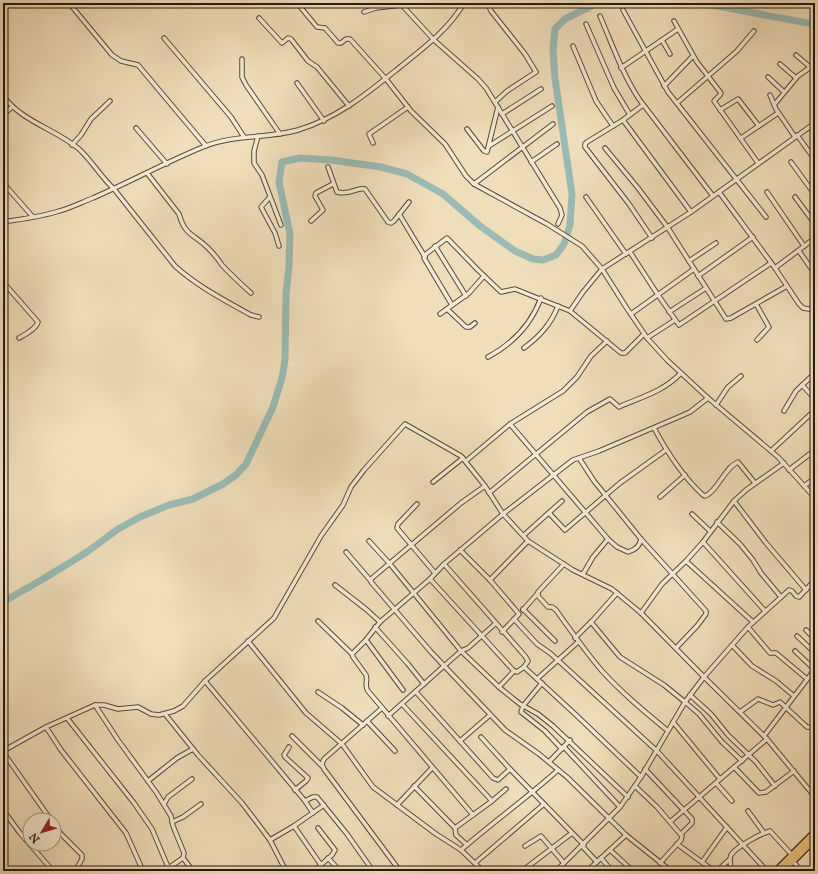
<svg xmlns="http://www.w3.org/2000/svg" width="818" height="874" font-family="'IM FELL Great Primer',serif">
  <style>
    .lines { fill: none; stroke-linecap: round; stroke-linejoin: round }
    .river { stroke: #9bbbb4; stroke-width: 7 }
    .street-casing { stroke: #574a3b; stroke-width: 5.5 }
    .primary-casing { stroke: #241911; stroke-width: 8 }
    .street { stroke: #f5ead2; stroke-width: 3.5 }
    .primary { stroke: #e8bf7d; stroke-width: 5.5 }
  </style>
  <rect width="100%" height="100%" fill="#f0deba"/>
  <filter id="stains"><feTurbulence type="fractalNoise" baseFrequency=".005" numOctaves="4"/><feColorMatrix values="0 0 0 0 .2 0 0 0 0 .09 0 0 0 0 .02 0 0 0 .5 -.17"/></filter>
  <radialGradient id="worn" r=".72"><stop offset=".6" stop-color="#630" stop-opacity="0"/><stop offset="1" stop-color="#630" stop-opacity=".3"/></radialGradient>
  <g class="lines">
    <g class="river">
      <path d="M699,3C738,9 776,18 815,24"/>
      <polyline points="3,602 43,579 87,552 118,529 140,517 169,505 193,499 223,484 236,475 246,464 273,407 282,378 285,360 286,294 289,266 290,234 279,182 282,162 300,158 331,160 381,167 407,174 443,194 480,226 515,251 533,259 543,260 556,255 564,244 570,225 572,194 555,79 553,49 555,29 565,19 597,3"/>
    </g>
    <defs>
      <g id="street">
        <polyline points="69,3 112,55 121,61 138,65 206,146"/>
        <polyline points="297,3 317,27 325,28 338,43 341,43 346,39 350,39 386,79 411,111 445,144 466,176 474,184 547,224 582,246 602,269 626,307 647,338 667,360 708,398 778,457 815,498"/>
        <polyline points="400,3 434,40 478,79 486,88 560,208 562,215 558,224"/>
        <polyline points="491,3 489,6 491,11 525,54 536,72 507,91 495,102"/>
        <polyline points="811,3 815,9"/>
        <polyline points="623,10 668,92 766,217"/>
        <polyline points="364,12 376,8 402,5"/>
        <path d="M600,16C612,44 622,73 639,99L713,196"/>
        <polyline points="259,18 282,43 288,38 291,39 308,61 317,67 349,106"/>
        <polyline points="674,21 697,62 721,93 720,95 714,101 758,163"/>
        <polyline points="586,24 614,88 630,115"/>
        <polyline points="164,38 231,117 244,137"/>
        <polyline points="662,40 670,54"/>
        <polyline points="573,46 596,101 613,126"/>
        <polyline points="796,55 810,67"/>
        <polyline points="242,59 242,77 246,85 280,134"/>
        <polyline points="780,64 796,78"/>
        <polyline points="621,68 678,29"/>
        <polyline points="768,77 784,92"/>
        <polyline points="297,83 324,121"/>
        <polyline points="664,86 693,56"/>
        <polyline points="770,95 776,109 795,137"/>
        <path d="M3,96C24,123 54,128 79,149C92,161 101,177 114,189L175,266C197,286 224,300 251,315L259,317"/>
        <polyline points="677,103 737,51 754,31"/>
        <polyline points="643,105 623,120 587,142 585,144 585,147 629,204 652,238"/>
        <polyline points="774,105 798,76 815,64"/>
        <polyline points="720,110 738,99 759,126"/>
        <polyline points="502,114 541,89"/>
        <polyline points="3,115 12,107"/>
        <polyline points="623,120 691,212"/>
        <polyline points="810,127 815,134"/>
        <polyline points="136,128 167,164"/>
        <polyline points="467,129 484,151 487,152 498,107"/>
        <polyline points="797,135 815,160"/>
        <polyline points="258,136 254,151 254,163 262,175 281,225"/>
        <polyline points="741,138 778,113"/>
        <polyline points="373,143 369,134 408,107"/>
        <polyline points="72,145 81,135 91,119 110,101"/>
        <polyline points="489,146 552,106"/>
        <polyline points="605,148 638,188 668,228 726,319 731,318 787,286"/>
        <polyline points="531,162 557,144"/>
        <polyline points="791,162 815,195"/>
        <path d="M328,167L337,192C350,196 356,187 365,189L388,222L391,223L394,221L409,202"/>
        <path d="M147,173L179,214C185,236 194,234 208,248C213,253 218,259 222,265C231,275 241,284 251,293"/>
        <polyline points="3,183 33,217"/>
        <polyline points="474,184 553,124"/>
        <polyline points="719,192 775,268 799,304 803,308 815,310"/>
        <polyline points="767,192 804,246"/>
        <polyline points="270,197 261,207 275,233 279,246"/>
        <polyline points="586,197 626,254"/>
        <polyline points="795,197 815,224"/>
        <polyline points="399,214 425,257"/>
        <polyline points="311,221 323,210 315,196 316,193 333,184"/>
        <path d="M3,222C22,219 41,217 59,211C71,208 82,202 93,198C130,182 166,162 203,147C234,134 267,139 298,130C338,118 369,92 400,67C425,47 448,30 464,3"/>
        <polyline points="435,246 466,296"/>
        <polyline points="799,251 815,274"/>
        <polyline points="630,252 658,295 679,325 771,263"/>
        <polyline points="689,261 716,243"/>
        <polyline points="775,268 815,238"/>
        <polyline points="698,276 753,237"/>
        <path d="M3,282L38,322C36,329 26,334 19,338"/>
        <polyline points="756,304 769,327 757,340"/>
        <polyline points="452,305 424,258 426,254 447,238 478,270 501,292 515,289 570,311 621,353 625,353 644,334"/>
        <polyline points="447,309 466,327 470,327 475,323"/>
        <polyline points="570,311 583,292 602,269 691,212 815,123"/>
        <polyline points="669,312 706,288"/>
        <polyline points="440,314 469,293 484,276"/>
        <polyline points="631,314 694,269"/>
        <polyline points="647,338 675,320"/>
        <path d="M524,348C540,336 551,324 558,306"/>
        <path d="M488,357C512,344 531,325 541,298"/>
        <polyline points="802,385 815,399"/>
        <polyline points="716,405 728,387 741,376"/>
        <polyline points="784,411 796,391 815,373"/>
        <path d="M510,424L608,539L617,547L628,552C635,550 640,546 641,539"/>
        <path d="M654,428C667,452 682,476 703,495L705,496C717,492 725,467 738,462L755,483"/>
        <polyline points="771,451 815,410"/>
        <polyline points="579,458 594,481 641,539 706,611 706,614 697,626 676,648"/>
        <polyline points="466,461 510,424 563,391 577,377 591,356 607,341"/>
        <polyline points="789,470 815,450"/>
        <polyline points="433,482 463,458"/>
        <polyline points="485,486 461,503 371,579 371,582 431,652 505,730 539,754 567,777 626,835 671,871"/>
        <polyline points="804,486 815,478"/>
        <path d="M489,493L587,412L610,399L619,407L621,406C642,397 664,391 681,373"/>
        <polyline points="660,497 685,475"/>
        <polyline points="734,501 766,543 806,590"/>
        <polyline points="417,504 398,524 397,528 435,573"/>
        <polyline points="549,513 565,530 620,483 666,450"/>
        <polyline points="692,514 710,531"/>
        <polyline points="717,522 740,544 753,560 761,573 781,597"/>
        <polyline points="524,535 562,501"/>
        <polyline points="369,541 390,564 461,651 500,688 520,704 538,714 553,726 628,797"/>
        <polyline points="703,542 765,611"/>
        <polyline points="460,550 490,580 519,614 502,632"/>
        <polyline points="346,552 370,580"/>
        <polyline points="686,561 753,622"/>
        <path d="M564,564L538,592V596L548,607H552L556,610C571,631 585,651 602,671C622,693 645,712 668,731"/>
        <polyline points="583,574 593,557 608,539"/>
        <polyline points="430,579 513,670 517,672 524,667 528,661 525,656 444,564"/>
        <polyline points="490,580 528,541"/>
        <polyline points="815,580 799,597 796,596 792,591 789,590 748,627 704,677 767,739 815,797"/>
        <polyline points="335,585 367,610 380,622"/>
        <polyline points="523,609 555,641"/>
        <polyline points="523,610 538,593"/>
        <polyline points="641,613 662,584 686,561 703,542 734,501 746,490 784,463"/>
        <polyline points="514,619 537,644 550,653 657,751 767,871"/>
        <polyline points="318,621 352,654"/>
        <polyline points="591,622 620,657 664,685 685,702 699,714 722,742 742,761"/>
        <polyline points="375,627 408,664 424,684"/>
        <polyline points="748,627 770,653 776,653 807,679"/>
        <polyline points="806,630 815,639"/>
        <polyline points="797,636 815,653"/>
        <polyline points="575,638 593,620 617,593"/>
        <polyline points="366,640 403,690"/>
        <polyline points="248,641 306,713 342,744 373,787 436,834 461,850"/>
        <polyline points="732,645 752,666 776,681 794,696"/>
        <polyline points="795,651 815,670"/>
        <polyline points="524,667 575,714 641,777"/>
        <polyline points="537,679 578,642"/>
        <polyline points="205,681 305,801 313,797 317,797 347,834 373,871"/>
        <polyline points="542,683 523,706 521,712 545,731 562,749"/>
        <polyline points="499,687 514,671"/>
        <polyline points="318,692 342,708 363,725"/>
        <polyline points="416,692 493,778 498,780 510,769"/>
        <polyline points="690,695 711,714 728,735 756,762 775,786"/>
        <polyline points="402,704 492,801 455,828"/>
        <polyline points="95,705 118,740 156,792 171,816 173,826 184,853 183,858 164,871"/>
        <polyline points="382,708 324,759 322,764 324,769 400,871"/>
        <polyline points="740,712 758,699 773,705 780,702 807,727 815,728"/>
        <polyline points="165,714 198,755 242,803 255,820 270,840 286,871"/>
        <polyline points="388,716 444,666 461,651 468,648 495,624"/>
        <polyline points="67,718 134,803 152,829 168,867"/>
        <polyline points="367,721 395,751"/>
        <polyline points="673,722 720,779"/>
        <polyline points="46,727 61,750 126,833 143,871"/>
        <polyline points="292,736 322,766"/>
        <polyline points="764,736 815,669"/>
        <polyline points="481,737 510,769 584,845"/>
        <polyline points="460,741 490,715"/>
        <polyline points="289,747 284,755 285,757 308,778 306,781 295,790"/>
        <polyline points="564,747 620,807"/>
        <polyline points="3,751 46,727 95,705 104,705 118,709 138,707 151,714 159,715 174,711 183,706 205,681 274,618 321,536 343,505 351,487 364,470 405,424 461,456 485,486 503,514 528,541 573,570 612,589 641,613 704,677 685,702 641,777 620,807 556,871"/>
        <polyline points="3,752 51,820"/>
        <polyline points="549,762 570,740"/>
        <polyline points="735,768 759,793 766,792 794,771"/>
        <polyline points="645,769 692,819 692,823 681,834"/>
        <polyline points="148,781 177,758 193,749"/>
        <polyline points="716,783 732,801"/>
        <polyline points="414,786 455,828 456,835 467,845"/>
        <polyline points="635,786 657,807 682,836 681,840 660,863"/>
        <polyline points="305,801 313,813"/>
        <polyline points="492,801 506,789"/>
        <polyline points="164,804 168,797 192,779"/>
        <polyline points="397,805 432,768"/>
        <polyline points="3,810 20,833 53,871"/>
        <polyline points="748,811 764,833"/>
        <path d="M473,815L368,691C364,686 368,681 366,675L353,657L352,654L365,641L380,622L430,579L444,564L503,514L569,463L573,460L599,451L681,416L690,412L708,398"/>
        <polyline points="172,822 183,817 201,804"/>
        <polyline points="670,822 767,739"/>
        <polyline points="54,824 61,834 82,855 82,859 77,868 79,871"/>
        <polyline points="294,826 324,805"/>
        <polyline points="270,840 294,826 321,865"/>
        <polyline points="677,844 714,871 719,869 730,859"/>
        <polyline points="525,846 541,836 564,863"/>
        <polyline points="582,846 597,862"/>
        <polyline points="610,850 633,871"/>
        <polyline points="183,858 193,871"/>
        <polyline points="328,858 340,871"/>
        <polyline points="601,858 612,871"/>
        <polyline points="793,861 801,871"/>
        <polyline points="702,862 727,827"/>
        <polyline points="475,863 544,804"/>
        <polyline points="314,871 332,855 335,850 318,828"/>
        <path d="M483,871L461,850C493,822 527,798 558,770"/>
        <polyline points="522,871 572,833"/>
        <polyline points="587,871 626,835"/>
        <polyline points="659,871 664,866"/>
        <path d="M731,871C731,867 729,859 731,855C736,847 760,834 770,831L792,855"/>
      </g>
      <g id="primary">
        <polyline points="776,871 815,832"/>
        <polyline points="783,871 815,839"/>
      </g>
    </defs>
    <use href="#street" class="street-casing"/>
    <use href="#primary" class="primary-casing"/>
    <use href="#street" class="street"/>
    <use href="#primary" class="primary"/>
  </g>
  <rect width="818" height="874" fill="none" stroke="#f0deba" stroke-width="16"/>
  <rect x="4" y="4" width="810" height="866" fill="none" stroke="#241911" stroke-width="2"/>
  <rect x="8" y="8" width="802" height="858" fill="none" stroke="#241911"/>
  <g transform="translate(42 832) rotate(232)"><circle r="19" fill="#f5ead2" stroke="#a19685"/>
  <path d="M0-3L7 15L0 10L-7 15Z" fill="#8f2418"/>
  <text y="-6" font-size="11" font-weight="bold" text-anchor="middle" fill="#241911">N</text>
  </g>
  <rect width="100%" height="100%" filter="url(#stains)"/>
  <rect width="100%" height="100%" fill="url(#worn)"/>
</svg>
